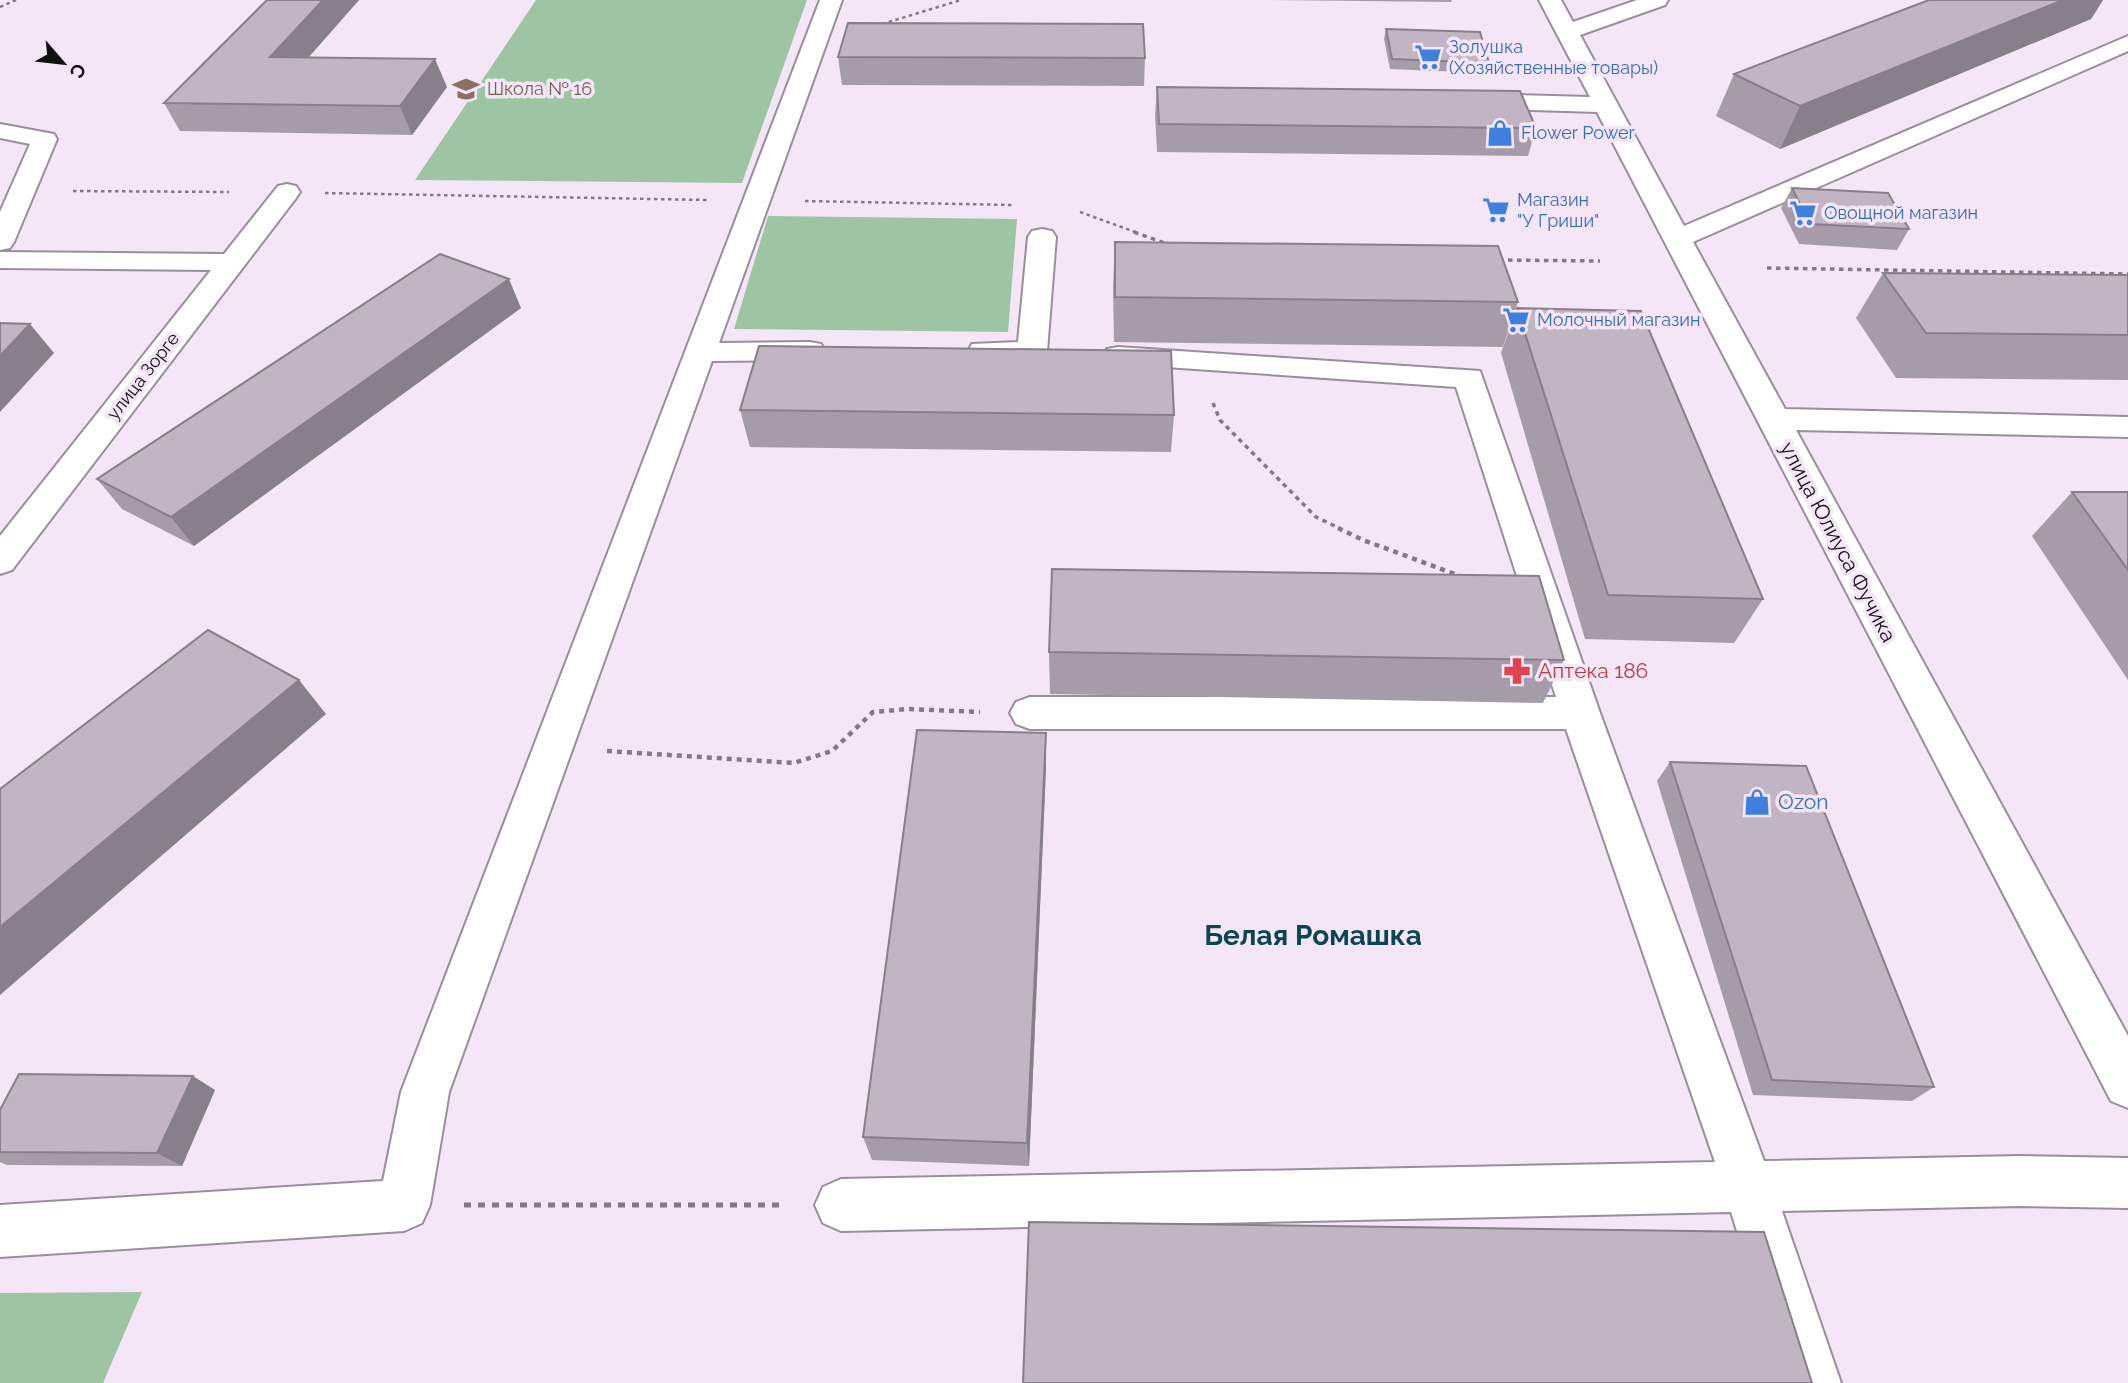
<svg xmlns="http://www.w3.org/2000/svg" width="2128" height="1383" font-family="Raleway,sans-serif">
  <style>
    .green { fill: #9dc5a4 }
    .lines { fill: none; stroke-linecap: round; stroke-linejoin: round }
    .minor-casing { stroke: #9a8e9d; stroke-width: 4 }
    .path-far3 { stroke: #827984; stroke-width: 2.5; stroke-dasharray: 3.5 3.5; stroke-linecap: butt }
    .path-far2 { stroke: #827984; stroke-width: 3.5; stroke-dasharray: 4.5 4.5; stroke-linecap: butt }
    .path-far1 { stroke: #827984; stroke-width: 4.5; stroke-dasharray: 5 5; stroke-linecap: butt }
    .path { stroke: #827984; stroke-width: 5; stroke-dasharray: 7 7; stroke-linecap: butt }
    .minor { fill: #fff; fill-rule: evenodd }
    .wall { fill: #a69ca9 }
    .shaded-wall { fill: #877f89 }
    .building { fill: #c1b5c4; stroke: #877f89; stroke-width: 2 }
    .labels { text-anchor: middle; stroke-width: 7; stroke-linejoin: round; paint-order: stroke }
    .far-shop-label { font-size: 18px; fill: #366cbe; stroke: #f4e6f7; text-anchor: start }
    .far-education-label { font-size: 18px; fill: #785e54; stroke: #f4e6f7; text-anchor: start }
    .far-street-label { font-size: 18px; fill: #130f14; stroke: #f4e6f7 }
    .street-label { font-size: 21px; fill: #130f14; stroke: #f4e6f7 }
    .health-label { font-size: 21px; fill: #be3a42; stroke: #f4e6f7; text-anchor: start }
    .shop-label { font-size: 21px; fill: #366cbe; stroke: #f4e6f7; text-anchor: start }
    .district-label { font-size: 28px; font-weight: bold; fill: #094651; stroke: #f4e6f7 }
  </style>
  <rect width="100%" height="100%" fill="#f4e6f7"/>
  <g class="green">
    <polygon points="536,0 807,0 742,183 415,180"/>
    <polygon points="768,216 1017,219 1008,332 734,329"/>
    <polygon points="142,1292 103,1383 0,1383 0,1293"/>
  </g>
  <g class="lines">
    <defs>
      <g id="minor">
        <polygon points="820,0 842,0 719,343 810,342 821,344 825,351 821,358 810,360 712,361 449,1092 430,1205 422,1223 404,1231 0,1257 0,1205 383,1181 401,1092"/>
        <polygon points="1539,0 1561,0 1573,22 1637,0 1668,0 1665,5 1580,35 1684,226 2128,36 2128,51 1693,242 1785,409 2128,417 2128,437 1796,430 2128,1036 2128,1108 2111,1101 1597,112 1474,108 1466,106 1462,101 1466,96 1474,94 1590,97"/>
        <polygon points="0,124 54,134 57,139 14,242 10,248 0,250 0,212 30,144 0,138"/>
        <polygon points="287,184 296,186 300,192 296,198 12,570 0,574 0,536 211,270 0,268 0,252 224,254 278,186"/>
        <path d="M1042,229L1052,231L1056,237L1047,351L1043,358C1022,363 993,363 972,358L968,351L972,344L1018,342L1028,237L1032,231Z"/>
        <polygon points="1118,347 1480,371 1600,713 1764,1161 2020,1156 2128,1158 2128,1208 2020,1206 1782,1211 1841,1383 1785,1383 1731,1212 841,1231 823,1223 815,1205 823,1187 841,1179 1715,1162 1566,729 1030,729 1016,724 1010,713 1016,702 1030,697 1556,697 1456,387 1107,363 1103,356 1107,349"/>
      </g>
    </defs>
    <use href="#minor" class="minor-casing"/>
    <g class="path-far3">
      <polyline points="0,7 16,0"/>
      <polyline points="882,24 961,0"/>
      <polyline points="73,191 229,192"/>
      <polyline points="325,193 708,200"/>
      <polyline points="805,201 1013,205"/>
      <polyline points="1080,212 1138,233"/>
    </g>
    <g class="path-far2">
      <polyline points="1134,232 1167,244"/>
      <polyline points="1499,260 1600,261"/>
      <polyline points="1767,268 2128,274"/>
      <polyline points="1213,403 1220,420 1316,517 1341,529"/>
    </g>
    <g class="path-far1">
      <polyline points="1338,528 1363,540 1463,577"/>
      <polyline points="607,751 794,763 832,751 873,712 908,709 980,712"/>
    </g>
    <polyline class="path" points="464,1205 784,1205"/>
    <use href="#minor" class="minor"/>
  </g>
  <g class="wall">
    <polygon points="267,0 359,0 308,58 447,87 412,135 180,131 164,103"/>
    <polygon points="1268,0 1452,0 1451,2"/>
    <polygon points="1929,0 2103,0 2091,19 1780,149 1716,116 1734,74"/>
    <polygon points="1386,29 1489,63 1486,73 1390,69 1384,39"/>
    <polygon points="838,57 1145,58 1144,86 842,85"/>
    <polygon points="1157,87 1536,128 1528,156 1157,152 1155,115"/>
    <polygon points="1792,188 1909,229 1897,250 1799,244 1781,208"/>
    <polygon points="1115,242 1518,302 1503,347 1114,342 1113,287"/>
    <polygon points="1883,273 2128,275 2128,380 1896,378 1856,318"/>
    <polygon points="521,308 194,546 122,509 97,479"/>
    <polygon points="1517,308 1763,599 1734,643 1585,639 1501,353"/>
    <polygon points="740,410 1174,415 1171,452 750,447"/>
    <polygon points="2072,492 2128,492 2128,680 2032,536"/>
    <polygon points="1049,652 1564,660 1543,703 1050,694"/>
    <polygon points="1670,762 1934,1087 1912,1101 1753,1095 1657,781"/>
    <polygon points="1046,767 1029,1166 872,1160 863,1137"/>
    <polygon points="215,1090 182,1166 7,1165 0,1162 0,1110"/>
  </g>
  <g class="shaded-wall">
    <polygon points="323,0 359,0 284,85 270,57"/>
    <polygon points="2063,0 2103,0 2091,19 1780,149 1800,106"/>
    <polygon points="435,59 447,87 412,135 400,106"/>
    <polygon points="509,279 521,308 194,546 171,517"/>
    <polygon points="30,324 54,353 0,412 0,356"/>
    <polygon points="299,680 326,714 0,995 0,927"/>
    <polygon points="1046,733 1046,767 1029,1166 1027,1143"/>
    <polygon points="193,1076 215,1090 182,1166 157,1153"/>
  </g>
  <g class="building">
    <polygon points="267,0 323,0 270,57 435,59 400,106 164,103"/>
    <polygon points="1929,0 2063,0 1800,106 1734,74"/>
    <polygon points="848,23 1143,24 1145,58 838,57"/>
    <polygon points="1386,29 1480,32 1489,63 1392,59"/>
    <polygon points="1157,87 1520,91 1536,128 1159,124"/>
    <polygon points="1792,188 1888,193 1909,229 1810,224"/>
    <polygon points="1115,242 1498,246 1518,302 1115,297"/>
    <polygon points="440,254 509,279 171,517 97,479"/>
    <polygon points="1883,273 2128,275 2128,335 1926,333"/>
    <polygon points="1517,308 1641,311 1763,599 1608,595"/>
    <polygon points="0,323 30,324 0,356"/>
    <polygon points="759,346 1171,351 1174,415 740,410"/>
    <polygon points="2072,492 2128,492 2128,570"/>
    <polygon points="1052,569 1539,576 1564,660 1049,652"/>
    <polygon points="208,630 299,680 0,927 0,789"/>
    <polygon points="917,730 1046,733 1027,1143 863,1137"/>
    <polygon points="1670,762 1806,766 1934,1087 1772,1080"/>
    <polygon points="19,1074 193,1076 157,1153 0,1152 0,1110"/>
    <polygon points="1029,1222 1764,1232 1812,1383 1023,1383"/>
  </g>
  <defs>
    <symbol id="supermarket-bare" viewBox="-9 -9 18 18"><path d="M-6-5.5h2.5l.6 2H6L4.5 2H-2.5L-4.4-4H-6ZM-1.5 3.2a1.3 1.3 0 1 0 .1 0ZM3 3.2a1.3 1.3 0 1 0 .1 0Z" fill="#3f7fe0" stroke="#f4e6f7" stroke-width="2.5" paint-order="stroke"/></symbol>
    <symbol id="school-bare" viewBox="-9 -9 18 18"><path d="M0-5L7-2L0 1L-7-2ZM-4 1L0 2.5L4 1V4Q0 6-4 4Z" fill="#8d6e63" stroke="#f4e6f7" stroke-width="2.5" paint-order="stroke"/></symbol>
    <symbol id="shop-bare" viewBox="-9 -9 18 18"><path d="M-5-2.5h2.3a2.7 3.5 0 0 1 5.4 0H5L5.5 6h-11ZM-1.5-2.5h3a1.5 2.3 0 0 0-3 0Z" fill="#3f7fe0" stroke="#f4e6f7" stroke-width="2.5" paint-order="stroke"/></symbol>
    <symbol id="pharmacy-bare" viewBox="-9 -9 18 18"><path d="M-2-6h4v4h4v4h-4v4h-4v-4h-4v-4h4Z" fill="#e0444e" stroke="#f4e6f7" stroke-width="2.5" paint-order="stroke"/></symbol>
  </defs>
  <g fill-rule="evenodd">
    <use href="#supermarket-bare" x="1409" y="38" width="38" height="38"/>
    <use href="#school-bare" x="447" y="70" width="38" height="38"/>
    <use href="#shop-bare" x="1481" y="114" width="38" height="38"/>
    <use href="#supermarket-bare" x="1477" y="191" width="38" height="38"/>
    <use href="#supermarket-bare" x="1784" y="194" width="38" height="38"/>
    <use href="#supermarket-bare" x="1497" y="301" width="38" height="38"/>
    <use href="#pharmacy-bare" x="1498" y="652" width="38" height="38"/>
    <use href="#shop-bare" x="1738" y="783" width="38" height="38"/>
  </g>
  <g class="labels">
    <g class="far-shop-label">
      <text x="1449" y="53">Золушка<tspan x="1449" dy="21">(Хозяйственные товары)</tspan></text>
      <text x="1521" y="139">Flower Power</text>
      <text x="1517" y="206">Магазин<tspan x="1517" dy="21">"У Гриши"</tspan></text>
      <text x="1824" y="219">Овощной магазин</text>
      <text x="1537" y="326">Молочный магазин</text>
    </g>
    <g class="far-education-label">
      <text x="487" y="95">Школа № 16</text>
    </g>
    <g class="far-street-label">
      <text transform="translate(143 376) rotate(-52)" y="6">улица Зорге</text>
    </g>
    <g class="street-label">
      <text transform="translate(1838 542) rotate(62)" y="7">улица Юлиуса Фучика</text>
    </g>
    <g class="health-label">
      <text x="1538" y="678">Аптека 186</text>
    </g>
    <g class="shop-label">
      <text x="1778" y="809">Ozon</text>
    </g>
    <g class="district-label">
      <text x="1313" y="945">Белая Ромашка</text>
    </g>
  </g>
  <g transform="translate(63 63) rotate(118)" stroke="#f4e6f7" stroke-width="5" paint-order="stroke">
  <path d="M0-5L12 26L0 18L-12 26Z" fill="#130f14"/>
  <text y="-10" font-size="19" font-weight="bold" text-anchor="middle" fill="#130f14">С</text>
  </g>
</svg>
